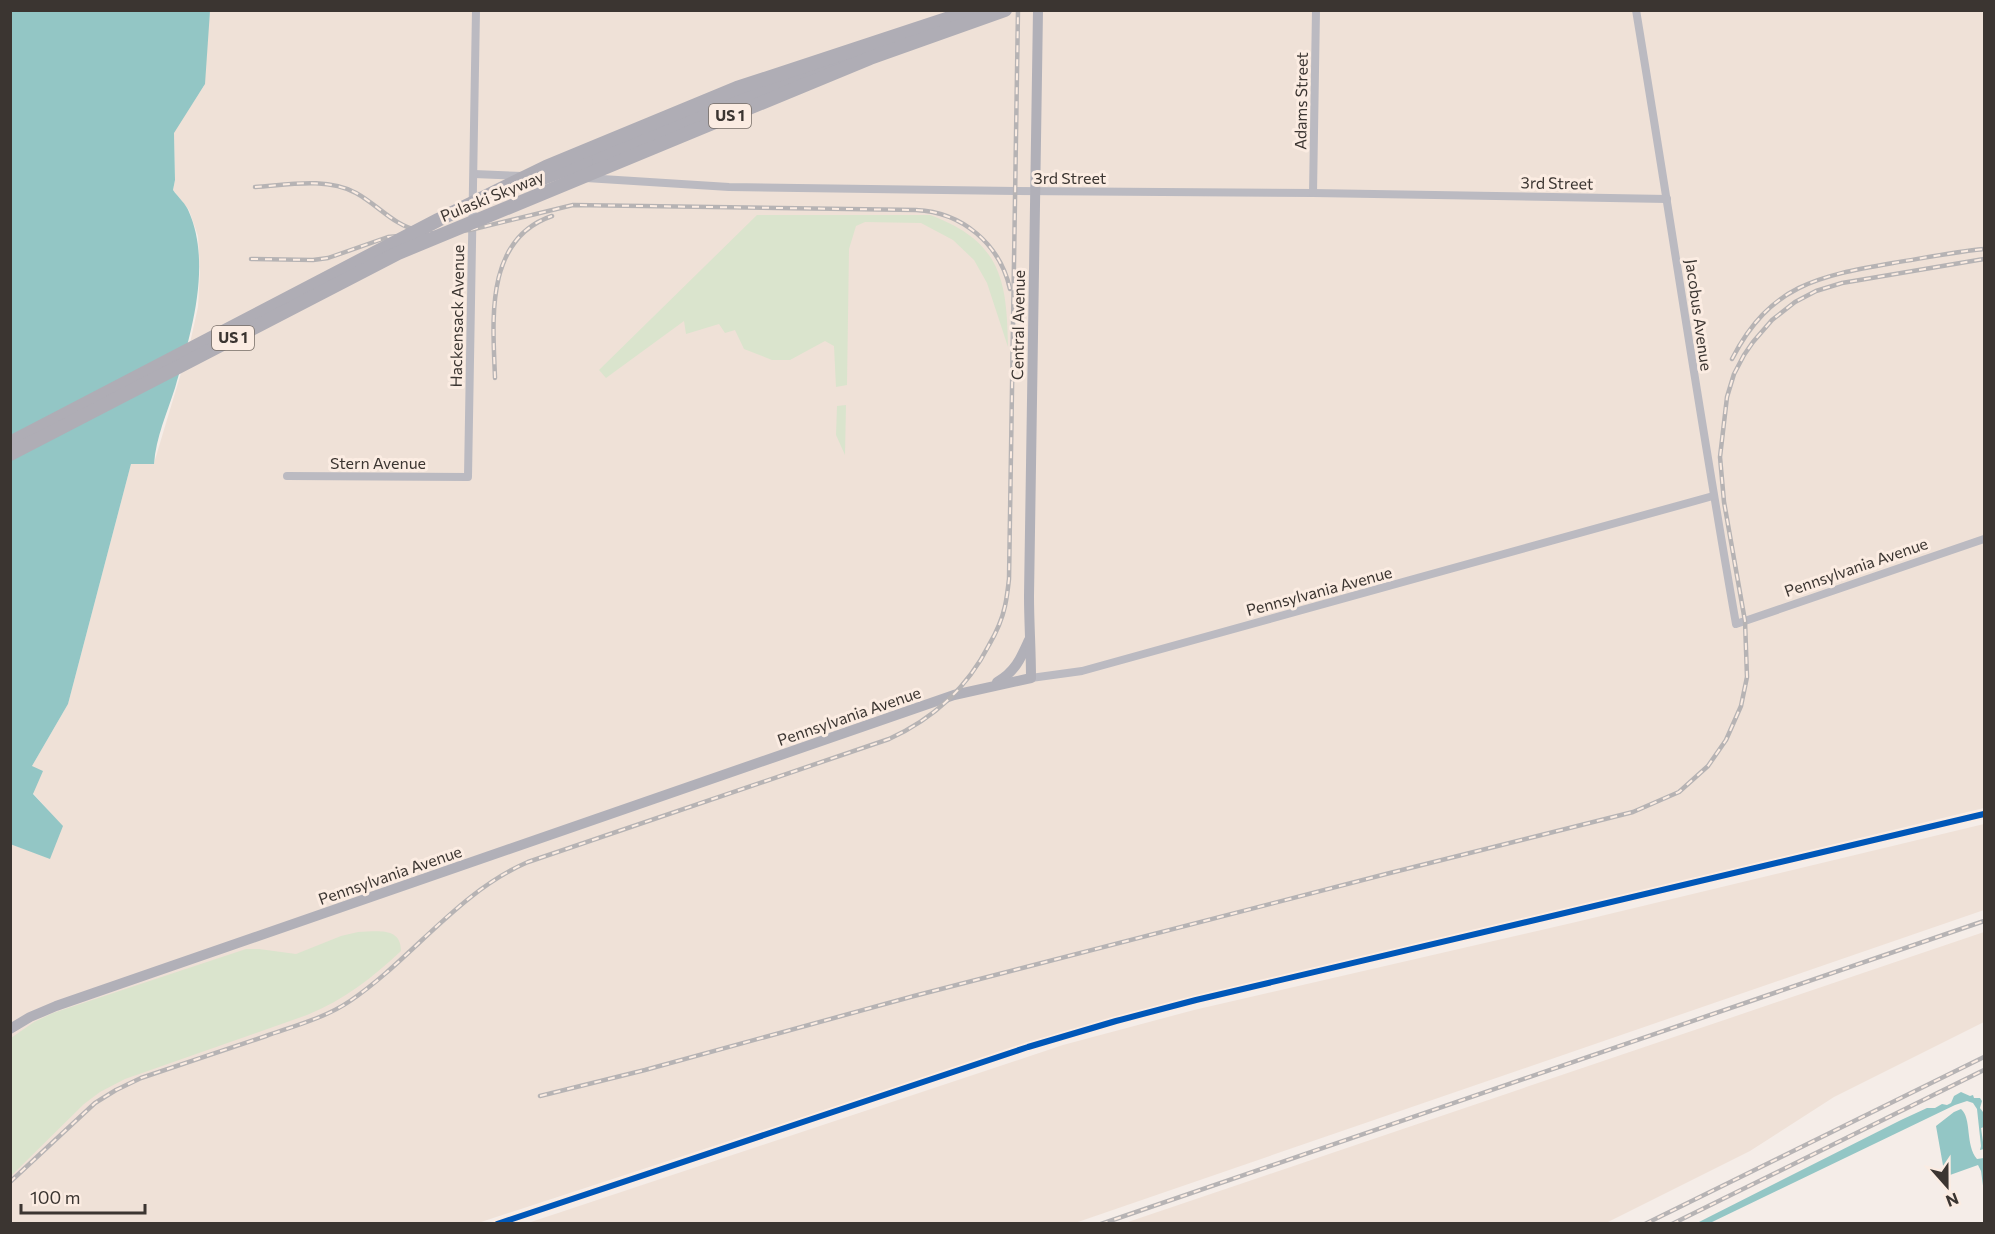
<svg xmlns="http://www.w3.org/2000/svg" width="1995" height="1234" font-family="Commissioner,sans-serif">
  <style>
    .built { fill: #efe1d7 }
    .green { fill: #dae4cd }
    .water { fill: #93c6c5 }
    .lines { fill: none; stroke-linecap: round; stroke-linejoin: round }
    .street { stroke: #bbbac1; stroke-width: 8 }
    .secondary { stroke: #b1b0b8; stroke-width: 10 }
    .highway { stroke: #afadb5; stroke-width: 14 }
    .rail-casing { stroke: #b6b3b4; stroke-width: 4.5 }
    .rail { stroke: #fbece2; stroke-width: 2; stroke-dasharray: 7; stroke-linecap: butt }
    .highway-bridge { stroke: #afadb5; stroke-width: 14 }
    .cycleway-casing { stroke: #fbece2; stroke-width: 10 }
    .cycleway { stroke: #0057b8; stroke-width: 6 }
    .labels { text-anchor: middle; stroke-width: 6; stroke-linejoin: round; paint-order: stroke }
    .shield { fill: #fbece2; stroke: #756c66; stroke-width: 1.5 }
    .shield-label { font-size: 15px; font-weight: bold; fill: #3b3531 }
    .street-label { font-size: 16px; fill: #3b3531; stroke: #fbece2 }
  </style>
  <rect width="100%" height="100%" fill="#f5ede8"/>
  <g class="built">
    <polygon points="209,11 1984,11 1984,808 1544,914 1056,1034 475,1224 11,1223 10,844 50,858 62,826 33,793 32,766 68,704 131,464 154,463 190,343 198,307 200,271 198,236 189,210 173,190 175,180 174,131 204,86"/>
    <polygon points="1984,824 1984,910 1075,1223 528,1223 1063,1045 1194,1010 1576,922"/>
    <polygon points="1984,932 1984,1022 1834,1097 1750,1151 1606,1223 1125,1223"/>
  </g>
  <g class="green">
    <path d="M757,215H930C1000,241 1007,278 1008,347L987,283L974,260L953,240L921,223L865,222L856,226L849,249L847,385L836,387L834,346L825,341L790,360H772L744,349L735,330L725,333L719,324L686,334L684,321L606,378L599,370Z"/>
    <polygon points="846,405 845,455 836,435 837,406"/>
    <path d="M358,932C376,932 401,926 401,951C372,978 344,1000 307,1015L125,1079L100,1092L84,1104L11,1176V1038L34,1022L53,1013L246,949H259L296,954L341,936Z"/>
  </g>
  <g class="water">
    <path d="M10,11H210L205,84L174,133L175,180L173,190C178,197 186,204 189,212C212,265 191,335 175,388C167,413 156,437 154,464H131L68,704L32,766L43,771L33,794L63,826L50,859L10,844Z"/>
    <polygon points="1961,1092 1970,1096 1973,1095 1974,1098 1980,1098 1982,1101 1980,1108 1983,1112 1984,1127 1981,1128 1984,1149 1980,1150 1981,1146 1977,1109 1973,1103 1967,1101 1955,1105 1710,1223 1697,1223 1901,1120 1927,1108 1935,1108 1942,1104 1947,1105 1951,1103 1954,1096"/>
    <path d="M1961,1109C1972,1118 1965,1145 1977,1159L1984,1158V1193L1981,1171L1978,1165L1950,1175L1944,1171L1936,1126L1954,1112Z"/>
  </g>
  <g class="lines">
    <g class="street">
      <path d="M1636,10C1670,215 1700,420 1736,624L1984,539"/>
      <polyline points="474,174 523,176"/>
      <polyline points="586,178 729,187 1015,191 1313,193 1667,199"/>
      <polyline points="1313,193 1316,10"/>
      <polyline points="287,476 468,477 476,10"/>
      <polyline points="1031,678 1082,671 1713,496"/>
    </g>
    <g class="secondary">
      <path d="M997,682C1015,672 1021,658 1029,640"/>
      <path d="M10,1029L30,1017L56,1006L954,695L1031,678C1031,650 1029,623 1029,596L1038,10"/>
    </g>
    <polyline class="highway" points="586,162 757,93 873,50"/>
    <defs>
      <g id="rail">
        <path d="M255,187C287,185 326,177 356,193C378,205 393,225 419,231"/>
        <path d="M251,259L313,260L328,258L388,237L470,230L573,205L916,210C962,212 1000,244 1010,289"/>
        <path d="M1732,359C1770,285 1818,276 1893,263C1924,258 1954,252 1984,249"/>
        <path d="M495,378C493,321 484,239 552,216"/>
        <polyline points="540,1096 645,1070 914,996 1386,874 1633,812 1679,792 1708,766 1726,740 1741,706 1747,677 1745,621 1724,502 1720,457 1727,397 1734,374 1744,355 1753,342 1772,320 1795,302 1816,291 1842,283 1984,259"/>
        <path d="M10,1182L95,1103L116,1090L141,1078C182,1064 224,1050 266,1036C294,1026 325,1018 350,1001C412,959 458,892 528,862L889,739C933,719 967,688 989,645C996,633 1002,620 1005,606C1007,597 1008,588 1009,579L1018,10"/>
        <polyline points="497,1224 1028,1047 1116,1021 1196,1000 1984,814"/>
        <polyline points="1101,1224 1984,921"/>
        <polyline points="1645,1224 1984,1057"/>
        <polyline points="1672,1224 1984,1070"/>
      </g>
    </defs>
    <use href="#rail" class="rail-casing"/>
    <use href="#rail" class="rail"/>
    <g class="highway-bridge">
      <polyline points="535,181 586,162"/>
      <polyline points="10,443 438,220 546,167 737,88 974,10"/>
      <polyline points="10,454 398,253 870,58 1005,10"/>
    </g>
    <defs>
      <polyline id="cycleway" points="497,1224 1028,1047 1116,1021 1196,1000 1984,814"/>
    </defs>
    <use href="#cycleway" class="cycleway-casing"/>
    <use href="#cycleway" class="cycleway"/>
  </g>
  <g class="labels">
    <g class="shield">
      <rect x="709" y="104" width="42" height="24" rx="4.5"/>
      <rect x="212" y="326" width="42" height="24" rx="4.5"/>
    </g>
    <g class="shield-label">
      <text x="730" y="121">US 1</text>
      <text x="233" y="343">US 1</text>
    </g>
    <g class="street-label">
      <text transform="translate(1301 101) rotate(-89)" y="6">Adams Street</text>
      <text x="1070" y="184">3rd Street</text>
      <text transform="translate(1557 183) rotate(1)" y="6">3rd Street</text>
      <text transform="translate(492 196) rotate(-22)" y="6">Pulaski Skyway</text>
      <text transform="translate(1699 315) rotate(82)" y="6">Jacobus Avenue</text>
      <text transform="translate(457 316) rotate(-89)" y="6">Hackensack Avenue</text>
      <text transform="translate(1018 325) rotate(-89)" y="6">Central Avenue</text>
      <text x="378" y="469">Stern Avenue</text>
      <text transform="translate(1856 567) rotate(-19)" y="6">Pennsylvania Avenue</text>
      <text transform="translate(1319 591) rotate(-15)" y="6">Pennsylvania Avenue</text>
      <text transform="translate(849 716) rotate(-19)" y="6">Pennsylvania Avenue</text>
      <text transform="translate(390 875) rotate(-19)" y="6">Pennsylvania Avenue</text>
    </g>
  </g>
  <rect width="1995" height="1234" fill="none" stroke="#3b3531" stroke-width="24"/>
  <g transform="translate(1947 1186) rotate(159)" stroke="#fbece2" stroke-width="4.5" paint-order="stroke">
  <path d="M0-4.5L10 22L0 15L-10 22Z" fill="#3b3531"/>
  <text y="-9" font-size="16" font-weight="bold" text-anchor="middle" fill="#3b3531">N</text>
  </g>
  <path d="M21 1204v9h124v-9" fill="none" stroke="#3b3531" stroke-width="3"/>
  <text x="30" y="1204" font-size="18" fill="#3b3531" stroke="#fbece2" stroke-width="4.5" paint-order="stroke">100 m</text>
</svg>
